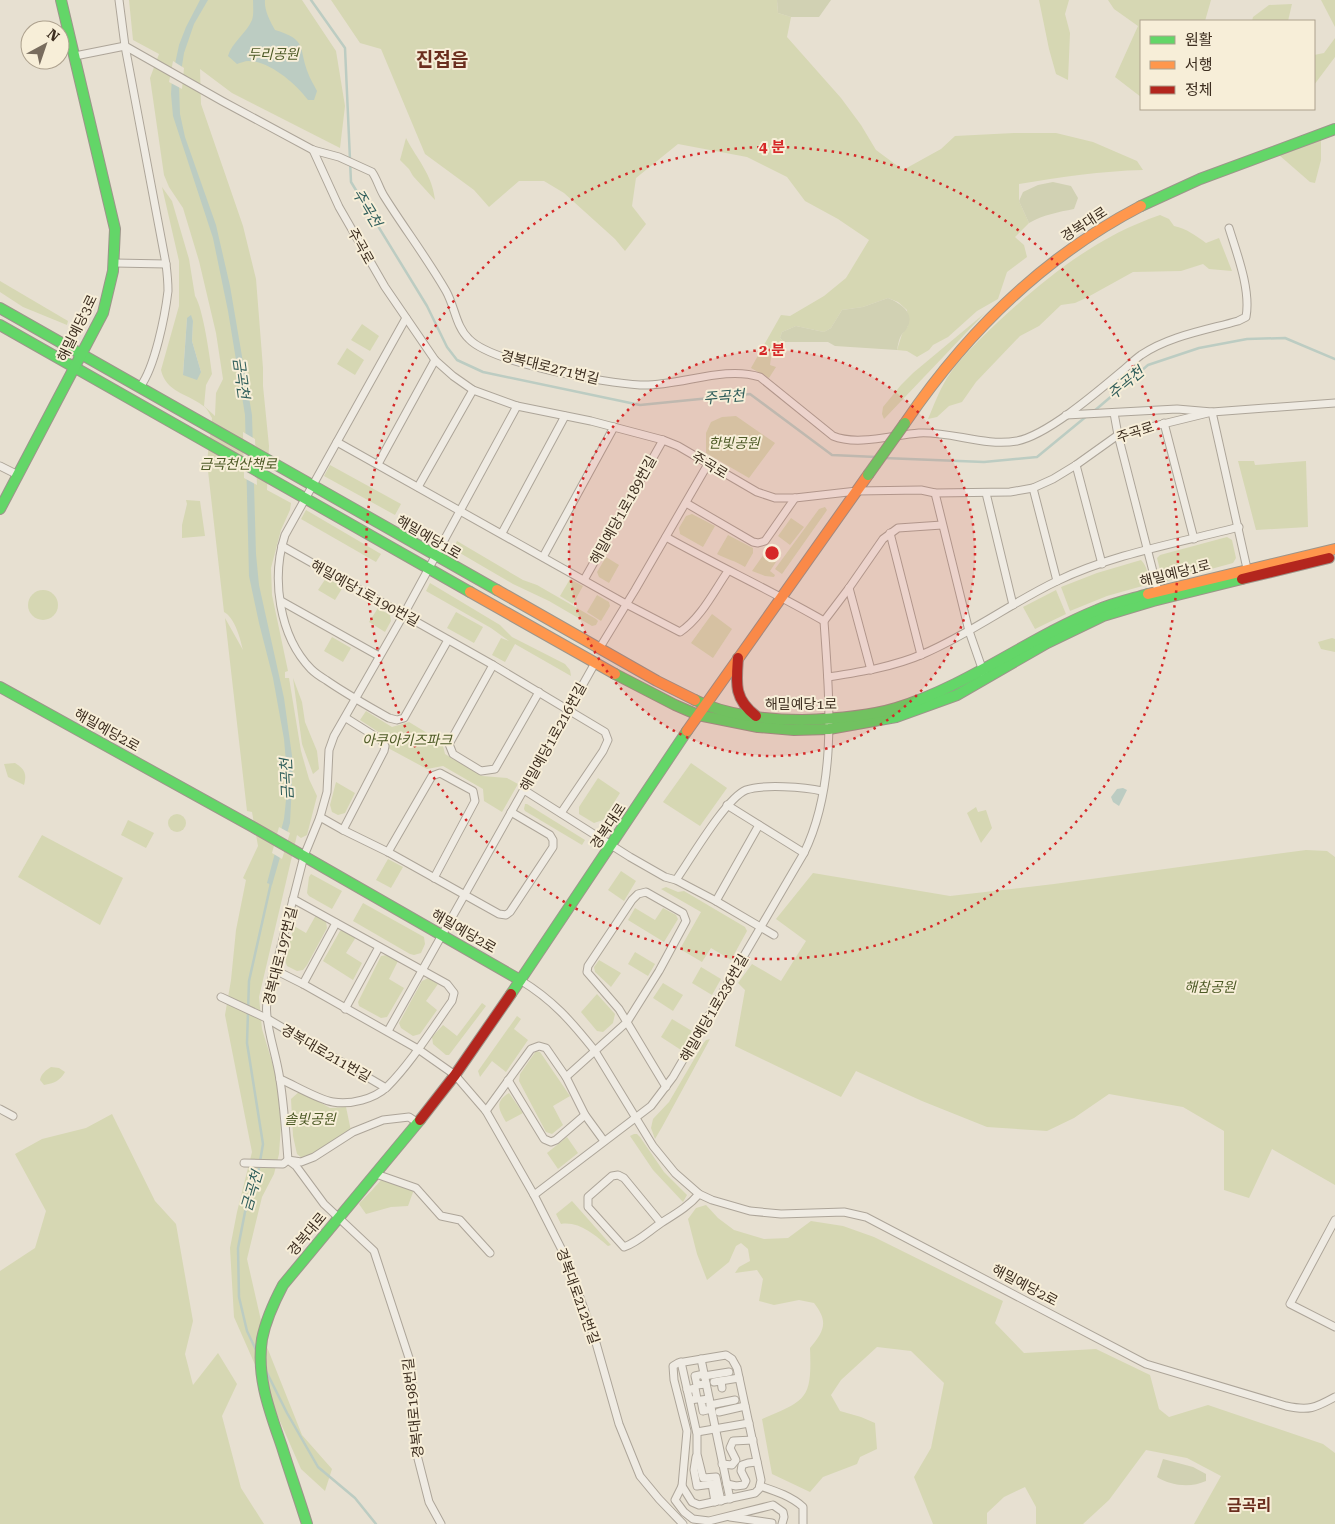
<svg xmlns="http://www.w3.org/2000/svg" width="1335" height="1524" font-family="'Roboto Serif','Noto Sans KR',serif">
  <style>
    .green { fill: #d6d7b3; fill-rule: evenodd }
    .cemetery { fill: #d1d1b3 }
    .water { fill: #bcccc2 }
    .pier { fill: #e7e0d1 }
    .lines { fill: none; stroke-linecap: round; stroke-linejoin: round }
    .stream { stroke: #bcccc2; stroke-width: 2.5 }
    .street-casing { stroke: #ada599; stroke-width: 9 }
    .fast-casing { stroke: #9c958a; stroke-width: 12 }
    .slow-casing { stroke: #9c958a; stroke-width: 12 }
    .jam-casing { stroke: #9c958a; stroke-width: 12 }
    .street { stroke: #efebe3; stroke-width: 7 }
    .fast { stroke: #63d668; stroke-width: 10 }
    .slow { stroke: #ff974d; stroke-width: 10 }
    .jam { stroke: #b3261e; stroke-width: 10 }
    .fast-bridge-casing { stroke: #9c958a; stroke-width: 12; stroke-linecap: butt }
    .fast-bridge { stroke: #63d668; stroke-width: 10 }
    .ring { fill: none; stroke: #d62828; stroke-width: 2.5; stroke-dasharray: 2.5 5 }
    .labels { text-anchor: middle; stroke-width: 4; stroke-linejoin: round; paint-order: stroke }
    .park-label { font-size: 14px; font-style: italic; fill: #4d5a26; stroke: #f7eed8 }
    .street-label { font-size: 14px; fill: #3d2e20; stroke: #f7eed8 }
    .water-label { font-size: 15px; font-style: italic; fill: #2f5d5a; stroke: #f7eed8 }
    .quarter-label { font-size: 16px; font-weight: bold; fill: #6b2e1e; stroke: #f7eed8 }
    .district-label { font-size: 19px; font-weight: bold; fill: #6b2e1e; stroke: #f7eed8 }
    .centre { fill: #d62828; stroke: #f7eed8; stroke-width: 2.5 }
    .ring-label { font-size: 15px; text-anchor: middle; font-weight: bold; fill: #d62828; stroke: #f7eed8; stroke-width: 4; stroke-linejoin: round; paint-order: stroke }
  </style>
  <rect width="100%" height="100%" fill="#e7e0d1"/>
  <g class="green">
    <path d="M129,0H302L336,51L345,106L340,148L232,93L200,69L201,104L243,226L256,279L263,368V386L269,446L267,490L291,503L290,510L281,530L271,568L272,595L288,671L285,672V678H289L301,751L309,779L317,796L307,835L301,838L297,835L259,997L262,1029L277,1078L281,1125L279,1154L274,1174L262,1197L247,1259L267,1347L302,1435L332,1469L325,1491L301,1469L234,1317L230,1248L237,1212L252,1152L225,1015L231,980L236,930L246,880L243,878L258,846L252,812L247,811L225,618L243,650C240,638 235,618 224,612L207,462L212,418C209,413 207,408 202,405C186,393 166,392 161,370L179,306V261L162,187L172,201L189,259L195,296C203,308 210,358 212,374L206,385L204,406L215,416L216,393L223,379L216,333L199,261L183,208L169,187L164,175L150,78L159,54L133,40ZM187,318L193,321L192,341L201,372L183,374Z"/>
    <path d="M331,0H777L778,13L791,17L787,37L841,98L861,125L876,150L903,170L941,149L955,136L1014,133H1056L1093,142L1137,161L1143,170C1101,171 1061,177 1019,184V201L1029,223L1015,237L1024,245L1027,257L1007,272L998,299L977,311L948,337L933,345L929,350L917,357L907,351L897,350L902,334L908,326L907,310L898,302L888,298L863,307L842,310L831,328L824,332L796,326L782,332L780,338L784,342L773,344L770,365L776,367L769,378L751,368L781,315L790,316L824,296L846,278L869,240L838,219L805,201L787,177L747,157L678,144L636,178L632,206L646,224L625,251L615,239L564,193L544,181H519L489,207L474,190L425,154L381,49L360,43Z"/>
    <polygon points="1039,0 1069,0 1065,14 1070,33 1068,80 1056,74 1049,49"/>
    <polygon points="1108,0 1211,0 1205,21 1141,21 1141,97 1115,77 1138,26 1114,9"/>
    <polygon points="1321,0 1335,0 1335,27"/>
    <polygon points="1292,4 1288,21 1252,21 1253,17 1269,5"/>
    <polygon points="1335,38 1335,57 1314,85 1314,55 1324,53"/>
    <path d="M406,138C418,161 432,174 435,200L413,176L409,169L400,160Z"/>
    <polygon points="1321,139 1321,160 1315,183 1310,182 1279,155"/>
    <path d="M1160,215L1169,219L1174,226C1187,229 1195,235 1206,243L1219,238L1232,271L1209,269L1203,264L1181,271L1133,272L1086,298L1075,303L1061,305L1039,326L1020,336L976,382L962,402L949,406L937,417L928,419C934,405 939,391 947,378C959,359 982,337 999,321C1048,276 1096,237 1160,215Z"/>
    <polygon points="0,281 68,321 67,325 23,307 0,292"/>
    <polygon points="985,313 884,419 882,414 883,407 901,385 913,373"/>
    <polygon points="362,324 379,336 370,351 351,340"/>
    <polygon points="347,348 364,360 355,375 337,364"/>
    <polygon points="736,416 775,443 749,478 706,453 706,433 711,422 722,417"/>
    <polygon points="1238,461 1254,461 1255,465 1306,461 1308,527 1256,530"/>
    <polygon points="330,465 401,504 395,515 324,476"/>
    <polygon points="186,500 200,501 205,536 182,538 182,525 187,504"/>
    <polygon points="825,507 827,510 825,513 782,574 775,569 819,509"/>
    <polygon points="306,510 381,554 376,562 301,519"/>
    <polygon points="692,514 715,526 703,547 680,534 679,528 686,516"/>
    <polygon points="791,518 804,527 790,545 778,536"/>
    <path d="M728,535L753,548V553L745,567C736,561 726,559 717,554Z"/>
    <polygon points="1227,537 1232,540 1236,558 1233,563 1167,581 1162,578 1157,558 1160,555"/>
    <polygon points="457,541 523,580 537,585 596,619 598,621 596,625 592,626 549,601 513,584 453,549"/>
    <polygon points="764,554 776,562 770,571 775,575 774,577 765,576 752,571"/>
    <polygon points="606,557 619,565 609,583 599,577 597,572"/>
    <path d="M1141,560C1147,566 1150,577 1146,585L1107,596L1070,611L1061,587L1097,573Z"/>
    <polygon points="326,578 343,587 335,600 318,590"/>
    <polygon points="570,579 583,586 573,604 560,596"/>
    <polygon points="430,583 500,625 512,637 565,664 570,670 571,676 515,644 505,662 492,655 501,638 509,641 491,628 426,591"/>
    <circle cx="43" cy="605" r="15"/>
    <polygon points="1056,590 1066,614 1035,629 1023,607"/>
    <polygon points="597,595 609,602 610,606 601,621 587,612"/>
    <polygon points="378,608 390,615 391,621 385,632 369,622"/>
    <polygon points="456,612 483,627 474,643 447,628"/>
    <polygon points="712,614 732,629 713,658 691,643"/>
    <polygon points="332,637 351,648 343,662 324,651"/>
    <polygon points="1332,638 1335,639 1335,652 1321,649 1318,642"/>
    <polygon points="293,678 302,702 305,722 317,751 319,769 313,774 302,744"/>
    <polygon points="366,711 392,727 409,722 442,742 445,754 482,776 507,778 518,784 502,812 484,801 483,789 443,766 427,769 388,748 386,737 360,720"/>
    <path d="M15,763C25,769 27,774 24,785L8,777L4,764Z"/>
    <polygon points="691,763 727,788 700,826 663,802"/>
    <polygon points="598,778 620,793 603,820 594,823 579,814 579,807"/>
    <polygon points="336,782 355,793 345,813 338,815 332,812 330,805"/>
    <polygon points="525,804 527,804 585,840 582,845 525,811 524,809"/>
    <polygon points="976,807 978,812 986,810 992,828 981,843 967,813"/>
    <circle cx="177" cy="823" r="9"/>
    <polygon points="128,820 154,833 146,848 121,835"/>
    <polygon points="42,835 123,878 100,925 18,877"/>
    <polygon points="1306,850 1327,851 1335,857 1335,1185 1272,1149 1249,1198 1224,1190 1224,1131 1183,1107 1109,1094 1074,1118 1047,1131 987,1127 922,1101 856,1071 841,1097 735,1046 745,990 738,983 752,964 781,981 806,941 776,919 813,873 950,896 1054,884"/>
    <polygon points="388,859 403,867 391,888 376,880"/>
    <polygon points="621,871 636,881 624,901 608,890"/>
    <polygon points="311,874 342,891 332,909 309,896 307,893 309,877"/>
    <polygon points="666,887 678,892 684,891 745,927 747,931 731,960 711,948 702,962 680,949 701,912 661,889"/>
    <polygon points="363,903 424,937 425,944 421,953 414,955 410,954 353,921"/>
    <polygon points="635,908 655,920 663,908 676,915 678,919 664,942 628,920"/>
    <polygon points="316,915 326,922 327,928 307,965 303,970 297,971 287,966 285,961 294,926 306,933"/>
    <polygon points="340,931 344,931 356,937 346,953 362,963 353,980 323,961"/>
    <polygon points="635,952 655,964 648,976 628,964"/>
    <polygon points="387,955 398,961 389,979 404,988 387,1017 381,1018 359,1006 358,1002 381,956"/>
    <polygon points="599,960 621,973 611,987 595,972 594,967"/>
    <polygon points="701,967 721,979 712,995 692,983"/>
    <polygon points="428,978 438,984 426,1001 437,1010 420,1034 413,1036 401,1028 399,1023 422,981"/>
    <polygon points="663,983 683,995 673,1011 653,998"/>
    <polygon points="597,994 615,1014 613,1023 603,1032 597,1031 581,1012"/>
    <polygon points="482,1003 486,1006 449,1055 446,1055 433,1044 432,1037 443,1025 457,1036"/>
    <polygon points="517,1016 521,1019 514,1029 528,1040 506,1072 492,1061 480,1077 478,1071"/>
    <polygon points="672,1019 692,1031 681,1050 661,1037"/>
    <polygon points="710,1039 662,1127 655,1139 651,1128 653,1119 669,1102 703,1044 706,1040"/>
    <polygon points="536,1051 540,1052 570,1096 553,1106 563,1125 552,1134 546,1132 519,1081 520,1074"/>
    <path d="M51,1067L59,1068L65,1072C60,1081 54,1083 44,1085L40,1080C41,1074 46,1070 51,1067Z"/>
    <polygon points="300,1091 330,1108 346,1107 351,1131 316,1154 302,1158 297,1154 293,1136 291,1099"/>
    <path d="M509,1093L523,1113L506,1122C499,1110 494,1102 509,1093Z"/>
    <polygon points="112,1114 155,1201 176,1224 193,1321 185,1354 193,1385 218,1353 237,1384 222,1416 241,1488 264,1524 0,1524 0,1271 35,1248 46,1211 15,1154 42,1139 86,1128"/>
    <polygon points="634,1134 637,1134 640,1137 664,1172 687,1195 683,1202 653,1170 630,1136"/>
    <polygon points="567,1137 578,1153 558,1169 547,1153"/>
    <path d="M385,1174L416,1184L408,1206L391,1207L366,1214L359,1204C365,1197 382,1181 385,1174Z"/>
    <path d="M572,1201L611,1245L608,1246C595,1235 579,1221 561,1224L556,1214Z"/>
    <path d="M706,1205L718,1218L734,1230L764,1239L788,1238L811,1221L843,1226L874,1237L1003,1301L995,1323L1024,1353L1096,1349L1150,1375L1159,1409L1169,1417L1208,1405L1323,1444L1335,1453V1524H1194L1221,1476L1187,1458L1146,1450L1109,1500L1083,1524H1036V1507L1025,1487L1004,1497L987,1513V1524H933L914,1477L931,1448L944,1383L911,1351L877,1347L841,1380L831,1395L840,1411L861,1417L875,1423L877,1449L860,1457L857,1464L823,1477L810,1492L772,1474L762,1419C807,1400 812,1399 810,1348C824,1331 829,1322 814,1303L799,1300L774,1305L759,1301L763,1279L757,1270L735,1273L739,1267L750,1261L748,1249L741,1243L736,1246L729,1262L707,1280L697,1254L688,1219L696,1208Z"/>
  </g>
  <g class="cemetery">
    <polygon points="777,0 831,0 819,17 791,17 778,13"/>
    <path d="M1053,182L1071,186L1078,198L1074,209C1058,212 1043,215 1029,223L1019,201L1023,192L1038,185Z"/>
    <path d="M888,298C900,303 916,313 907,328C907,329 903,333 902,334C899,338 898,345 897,350L835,346L828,342H784L780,338L782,332L796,326L824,332L831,328L842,310L863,307Z"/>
    <path d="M1163,1459L1193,1467L1206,1474V1481C1191,1488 1171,1486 1157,1477Z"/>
  </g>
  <g class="water">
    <polygon points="200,0 208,0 194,24 184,53 179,85 180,114 185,137 216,225 230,286 252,415 256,554 259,585 284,698 293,763 290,823 272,885 267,883 284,819 286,800 287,774 284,739 273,678 259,623 249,576 245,415 228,311 213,238 173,116 171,94 172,78 179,45 186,27"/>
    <path d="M253,0H265C264,10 270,21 275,30C308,40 298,47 308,73C310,79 314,85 317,91L314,100H308C296,84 270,61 248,61C245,61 240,63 237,64L228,56C232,42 246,34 252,20C254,14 253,6 253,0Z"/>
    <polygon points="191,315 193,321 192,341 201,372 197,380 183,375 187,318"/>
    <polygon points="1123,788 1127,790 1119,806 1113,802 1111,797 1117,789"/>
  </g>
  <g class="pier">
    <polygon points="173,61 184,68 182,89 169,82"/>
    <polygon points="243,432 255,439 257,485 244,478"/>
    <polygon points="279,827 290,833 282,859 272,853"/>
  </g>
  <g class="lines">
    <g class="stream">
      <polyline points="311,0 345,48 351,182 427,306 447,347 457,360 483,372 640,405 750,394 832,455 876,457"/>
      <polyline points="1093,412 1148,365 1199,348 1247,339 1285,338 1335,359"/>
      <polyline points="884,458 984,462 1037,457 1088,415"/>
      <polyline points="257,1352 247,1331 239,1297 238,1248 245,1212 256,1185 263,1144 247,1043 249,981 271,883"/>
      <polyline points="266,1371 287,1413 318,1467 355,1498 376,1524"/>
    </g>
    <defs>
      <g id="street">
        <path d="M119,0L125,46L166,264C167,272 168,282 168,291C165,316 155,367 140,387"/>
        <path d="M75,56L125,46L222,101L313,150L339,157L372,172C377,179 379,188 384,196C404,228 427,258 446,291C455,307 456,327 469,339C492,363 605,383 640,385C679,387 723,365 760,377L833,436C857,446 893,435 919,433C951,431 984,447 1017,441C1047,435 1096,393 1121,372C1128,366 1134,360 1141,355C1169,336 1206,330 1238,321L1246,317C1251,290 1237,254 1229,228"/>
        <polyline points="313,150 339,207 385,287 435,360 453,376 473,390 517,406 591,421 663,440 678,446 757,492 775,498 795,498 857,491 921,490 935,493 1010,492 1033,488 1053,479 1076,465 1118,435 1212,412 1335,403"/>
        <polyline points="115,263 166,264"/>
        <path d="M406,318L285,535C271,578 279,636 311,669C315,673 321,677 326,680C346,694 368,706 389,718L397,720L404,718L448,640"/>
        <polyline points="1114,413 1118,435 1158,591"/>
        <polyline points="1066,415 1177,409 1212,412 1248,573"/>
        <polyline points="1164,423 1194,539"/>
        <path d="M337,442L626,604L680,632C701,618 714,591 728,571"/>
        <polyline points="378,464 435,360"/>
        <polyline points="1076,465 1102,564"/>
        <polyline points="0,466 18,475"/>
        <polyline points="418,487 473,390"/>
        <polyline points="1033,488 1057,581"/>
        <polyline points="935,493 969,631 984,674"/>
        <polyline points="986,493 1013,605"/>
        <polyline points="686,503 753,542 758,543 765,541 795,498"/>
        <polyline points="502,533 565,416"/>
        <polyline points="890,533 921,655"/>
        <path d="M666,537C718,566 772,591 824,621"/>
        <polyline points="282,546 493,665 605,732 608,740 603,751 561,813"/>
        <polyline points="543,557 614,427"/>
        <polyline points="584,580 663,440"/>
        <polyline points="849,588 871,670"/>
        <polyline points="281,601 379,656"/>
        <polyline points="599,649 635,590 708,464"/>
        <polyline points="493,665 449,744 453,754 481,771 495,769 539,692"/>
        <path d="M828,677C860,672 893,667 923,654C970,634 1011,603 1057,581C1113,554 1178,543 1239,527"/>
        <polyline points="524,790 630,857 665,877 676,880 716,901 774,935"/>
        <polyline points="727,805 804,853"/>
        <polyline points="320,817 343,830 384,751 385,746 381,740 346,718"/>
        <polyline points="343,830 388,852 499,914 506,915 510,912 553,847 553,840 550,835 511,812"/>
        <polyline points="388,852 432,776 440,773 473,791 475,801 434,878"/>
        <path d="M676,880C690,860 726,798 746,790C763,784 805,787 822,791"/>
        <polyline points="716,901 759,825"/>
        <polyline points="275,970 303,984 418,1049 455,1075 486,1111 534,1195 566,1258 596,1343 619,1424 640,1476 659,1499 683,1524"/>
        <path d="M520,980C553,1000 571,1021 595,1051L653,1146L675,1173L699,1194L712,1200L750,1211L781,1214L844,1212L866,1217L1146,1364L1286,1406C1309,1411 1315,1408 1335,1397"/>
        <polyline points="303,984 336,923"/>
        <polyline points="221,997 266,1018 386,1088"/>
        <polyline points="345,1009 379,947"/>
        <polyline points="388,1031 595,663"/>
        <polyline points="566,1077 585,1115 604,1141"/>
        <path d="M280,1079C294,1085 319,1100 333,1102C351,1105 374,1099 387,1087C411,1063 432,1029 452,1001L454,993L447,984L293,899"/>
        <polyline points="508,1080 544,1139 551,1142 556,1140 585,1115"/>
        <polyline points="0,1109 13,1116"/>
        <polyline points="486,1111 531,1049 539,1046 546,1048 566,1077 627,1022 659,971 686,921 683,913 646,892 638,894 632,900 588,966 587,972 619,1009 666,1087"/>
        <polyline points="244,1163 283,1164 288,1160 301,1162 314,1157 353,1132 383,1120 409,1117 418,1123"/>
        <polyline points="376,1174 416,1188 441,1216 460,1220 490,1253"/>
        <path d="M534,1195L651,1106L673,1077L804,853C838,783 829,696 824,621L849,588L883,539L898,528L942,525"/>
        <polyline points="1335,1220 1290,1304 1335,1327"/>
        <path d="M661,1223L624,1178L618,1175L612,1176L588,1197V1207L624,1247C638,1242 649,1231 661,1223C675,1214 688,1207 699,1194"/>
        <polygon points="726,1355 732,1359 737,1368 761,1480 759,1489 755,1493 699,1505 692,1502 682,1486 687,1431 674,1380 673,1366 678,1363"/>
        <polyline points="701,1359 730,1499"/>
        <polyline points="681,1362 697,1434 697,1454 703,1478 716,1477 721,1501"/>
        <polyline points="704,1374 695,1376 697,1385 706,1384"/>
        <polyline points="704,1376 729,1372"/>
        <polyline points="721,1381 722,1388"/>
        <polyline points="714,1382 739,1378"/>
        <polyline points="687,1390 695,1388 697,1399 690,1400"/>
        <polyline points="709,1399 701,1400 703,1411 711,1409"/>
        <polyline points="710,1405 735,1400"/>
        <polyline points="719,1412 745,1406"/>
        <polyline points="697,1432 749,1423"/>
        <polyline points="696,1457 694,1470 697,1486 712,1484 715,1502"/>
        <polyline points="722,1464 732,1465 736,1460 730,1448 733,1441 753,1440"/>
        <polyline points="727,1484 736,1486 744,1485 746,1481 741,1471 742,1465 748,1463 757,1462"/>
        <polyline points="682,1486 675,1500 684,1512 693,1519 709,1521 773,1505 783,1512 784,1517 782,1524"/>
        <path d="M760,1486C775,1491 791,1496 803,1507V1524"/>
        <polyline points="730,1517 772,1523 772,1524"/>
        <path d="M441,1524L429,1502L415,1447L411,1364L374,1251L324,1204L296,1166L288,1160C286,1134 284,1106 280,1080C274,1038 256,1013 275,970L304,856L320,817L327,792L329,750L334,736L404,614L517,406"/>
      </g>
      <g id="fast">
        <polyline points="1141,206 1200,179 1335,129"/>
        <polyline points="0,308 497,590"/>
        <polyline points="0,325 470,592"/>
        <polyline points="0,509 103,313 113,271 115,229 61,0"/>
        <polyline points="615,674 675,705 698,715 758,727 794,730 829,729 896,717 957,695 1047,643 1103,616 1153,601 1242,579"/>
        <polyline points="0,687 253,827 520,980"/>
        <path d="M695,700C725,715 768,720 802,720C833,719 866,717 896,708C968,686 1028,638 1097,610C1113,603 1131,599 1148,594"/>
        <polyline points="511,994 687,731"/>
        <path d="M307,1524C299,1498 290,1473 282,1447C270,1412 256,1377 262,1339C266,1319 274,1302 283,1285L420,1120"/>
      </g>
      <g id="slow">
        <path d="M905,423C966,333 1043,257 1141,206"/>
        <polyline points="497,590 657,681 695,700"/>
        <polyline points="470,592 615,674"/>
        <polyline points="1148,594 1335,549"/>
        <polyline points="687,731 868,475"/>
      </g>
      <g id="jam">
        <polyline points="1242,579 1329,558"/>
        <path d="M738,658C736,684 734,699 756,716"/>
        <polyline points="420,1120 455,1075 511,994"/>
      </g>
    </defs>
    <use href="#street" class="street-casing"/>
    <use href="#fast" class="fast-casing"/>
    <use href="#slow" class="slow-casing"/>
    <use href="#jam" class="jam-casing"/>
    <use href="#street" class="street"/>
    <use href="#fast" class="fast"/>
    <use href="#slow" class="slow"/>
    <use href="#jam" class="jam"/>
    <defs>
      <polyline id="fast-bridge" points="868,475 905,423"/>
    </defs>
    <use href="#fast-bridge" class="fast-bridge-casing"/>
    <use href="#fast-bridge" class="fast-bridge"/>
  </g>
  <circle cx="772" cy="553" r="203" fill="#d62828" fill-opacity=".12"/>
  <g class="ring">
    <circle cx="772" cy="553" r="203"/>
    <circle cx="772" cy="553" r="406"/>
  </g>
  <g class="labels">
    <g class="park-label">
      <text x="273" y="59">두리공원</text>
      <text x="734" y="448">한빛공원</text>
      <text x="238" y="469">금곡천산책로</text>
      <text x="407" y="745">아쿠아키즈파크</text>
      <text x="1210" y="992">해참공원</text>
      <text x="310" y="1124">솔빛공원</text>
    </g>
    <g class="street-label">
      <text transform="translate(1084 224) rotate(-33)" y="5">경복대로</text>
      <text transform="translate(361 246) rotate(61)" y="5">주곡로</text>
      <text transform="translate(77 328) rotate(-64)" y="5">해밀예당3로</text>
      <text transform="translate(550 367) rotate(14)" y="5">경복대로271번길</text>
      <text transform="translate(1135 432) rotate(-18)" y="5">주곡로</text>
      <text transform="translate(710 465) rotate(31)" y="5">주곡로</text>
      <text transform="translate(623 510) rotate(-61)" y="5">해밀예당1로189번길</text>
      <text transform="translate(429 537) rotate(30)" y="5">해밀예당1로</text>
      <text transform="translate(1175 573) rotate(-14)" y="5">해밀예당1로</text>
      <text transform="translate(365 593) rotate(29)" y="5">해밀예당1로190번길</text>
      <text x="801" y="709">해밀예당1로</text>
      <text transform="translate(107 730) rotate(29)" y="5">해밀예당2로</text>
      <text transform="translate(553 737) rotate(-61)" y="5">해밀예당1로216번길</text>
      <text transform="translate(608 826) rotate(-56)" y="5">경복대로</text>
      <text transform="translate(464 931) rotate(30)" y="5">해밀예당2로</text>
      <text transform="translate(280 956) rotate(-76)" y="5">경복대로197번길</text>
      <text transform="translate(714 1008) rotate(-60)" y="5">해밀예당1로236번길</text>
      <text transform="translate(326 1053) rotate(30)" y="5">경복대로211번길</text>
      <text transform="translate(307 1234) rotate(-50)" y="5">경복대로</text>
      <text transform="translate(1025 1285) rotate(28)" y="5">해밀예당2로</text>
      <text transform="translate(578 1296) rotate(70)" y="5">경복대로212번길</text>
      <text transform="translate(413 1408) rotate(-96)" y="5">경복대로198번길</text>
    </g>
    <g class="water-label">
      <text transform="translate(367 208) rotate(59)" y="5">주곡천</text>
      <text transform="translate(241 378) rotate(82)" y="5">금곡천</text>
      <text transform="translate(1126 383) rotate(-40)" y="5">주곡천</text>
      <text transform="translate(724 397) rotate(-5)" y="5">주곡천</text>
      <text transform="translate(287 779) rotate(-93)" y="5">금곡천</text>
      <text transform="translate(252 1191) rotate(-74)" y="5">금곡천</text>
    </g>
    <g class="quarter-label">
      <text x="1249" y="1511">금곡리</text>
    </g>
    <g class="district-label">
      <text x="442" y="66">진접읍</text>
    </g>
  </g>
  <circle cx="772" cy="553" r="8" class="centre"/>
  <g class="ring-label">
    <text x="772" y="152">4 분</text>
    <text x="772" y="355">2 분</text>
  </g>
  <rect x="1140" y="20" width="175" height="90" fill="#f7eed8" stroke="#ada18e"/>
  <rect x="1150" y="36" width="25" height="8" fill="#63d668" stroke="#ada18e"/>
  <text x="1185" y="45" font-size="15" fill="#3d2e20">원활</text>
  <rect x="1150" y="61" width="25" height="8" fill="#ff974d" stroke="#ada18e"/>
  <text x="1185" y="70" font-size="15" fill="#3d2e20">서행</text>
  <rect x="1150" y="86" width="25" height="8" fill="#b3261e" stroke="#ada18e"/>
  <text x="1185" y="95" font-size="15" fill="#3d2e20">정체</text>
  <g transform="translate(45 45) rotate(40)"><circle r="24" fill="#f7eed8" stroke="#ada18e"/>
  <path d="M0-4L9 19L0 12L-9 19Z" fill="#786c5e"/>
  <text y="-8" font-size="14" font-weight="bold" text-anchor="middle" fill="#3d2e20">N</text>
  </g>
</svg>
